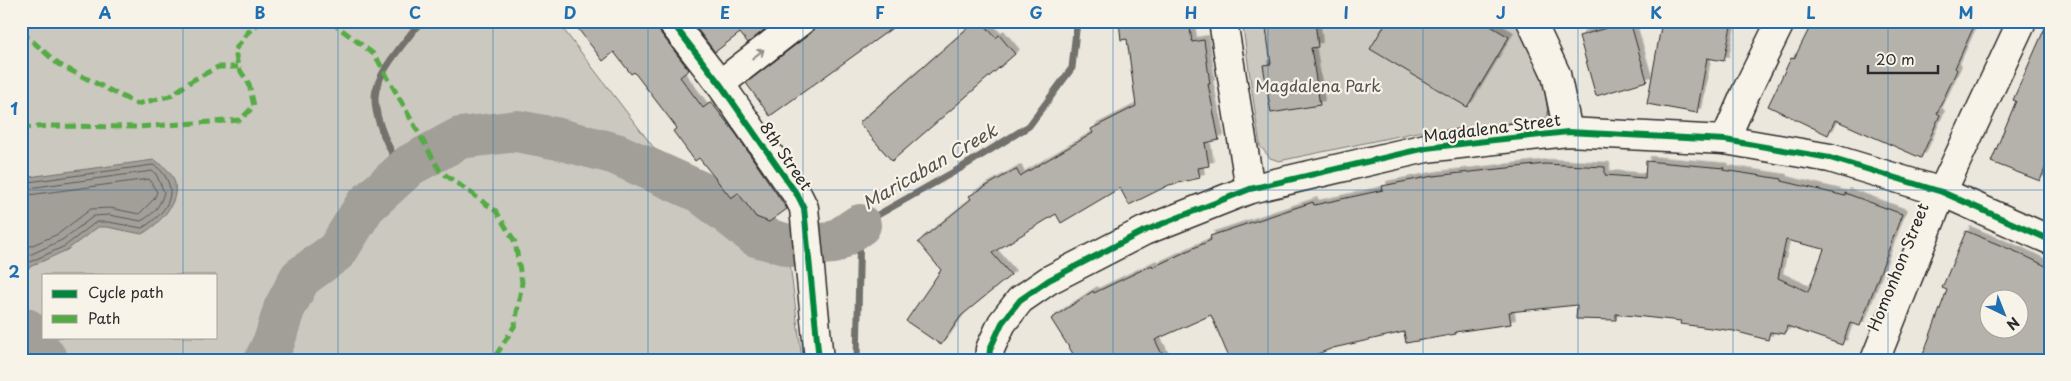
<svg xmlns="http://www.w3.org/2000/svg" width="2071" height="381" font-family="'Playpen Sans',sans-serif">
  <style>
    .green { fill: #cbc8bf; stroke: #7b7a75; fill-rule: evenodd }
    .water { fill: #a29f98; stroke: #72716c }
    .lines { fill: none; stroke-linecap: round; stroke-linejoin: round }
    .shore { stroke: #5b5957; stroke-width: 1 }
    .stream { stroke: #72716c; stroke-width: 7 }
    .river { stroke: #a29f98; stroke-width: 42 }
    .building { fill: #b5b2ab; stroke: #2b2b2b; fill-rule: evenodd; filter: url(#shadow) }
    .minor-casing { stroke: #2b2b2b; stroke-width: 31 }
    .minor { stroke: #f7f3e8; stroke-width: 28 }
    .quiet { stroke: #54ab44; stroke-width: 5; stroke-dasharray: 10 5; stroke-linecap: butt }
    .cycleway-casing { stroke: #f7f3e8; stroke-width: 9 }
    .cycleway { stroke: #00873e; stroke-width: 6 }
    .oneway { stroke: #918f8a }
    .grid { fill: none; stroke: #1f6fb2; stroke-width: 1; stroke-opacity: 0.55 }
    .labels { text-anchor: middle; stroke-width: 4.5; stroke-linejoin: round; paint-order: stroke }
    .park-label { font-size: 16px; fill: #535250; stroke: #f7f3e8 }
    .street-label { font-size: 16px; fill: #2b2b2b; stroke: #f7f3e8 }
    .water-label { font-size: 18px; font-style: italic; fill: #555451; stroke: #f7f3e8 }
    .neatline { fill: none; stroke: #1f6fb2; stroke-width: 2 }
    .grid-label { font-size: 16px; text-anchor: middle; font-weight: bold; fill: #1f6fb2 }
  </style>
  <defs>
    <filter id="shadow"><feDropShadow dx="4.5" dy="-4.5" stdDeviation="0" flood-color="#0004"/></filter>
  </defs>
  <rect width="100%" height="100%" fill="#ebe7dd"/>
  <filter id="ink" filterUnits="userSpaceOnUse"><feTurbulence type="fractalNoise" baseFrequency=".02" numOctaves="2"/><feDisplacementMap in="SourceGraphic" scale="10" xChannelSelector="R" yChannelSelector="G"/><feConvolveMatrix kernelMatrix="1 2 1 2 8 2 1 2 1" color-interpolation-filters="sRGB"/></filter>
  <g filter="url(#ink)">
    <g class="green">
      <path d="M21,21H557L699,207L790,264L802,360H21ZM44,275H216V337H44Z"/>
      <polygon points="1242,21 1520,21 1543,71 1548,115 1540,125 1417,132 1279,161 1270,158 1260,146"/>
    </g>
    <path class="water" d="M154,160C194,181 171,217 142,234L107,227H98L67,250L21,271V178Z"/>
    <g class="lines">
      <g class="shore">
        <path d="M21,183L153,165C159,168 161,170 165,176C179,198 161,217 142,228L108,222H96L65,246L21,266"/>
        <path d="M21,189L152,171L156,174L164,192C161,205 153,215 141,221L109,215L94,216L62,240L21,259"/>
        <polyline points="21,196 149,179 157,192 154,199 139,214 110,208 91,209 58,234 21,250"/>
      </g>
      <g class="stream">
        <path d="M410,165L396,160C386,143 371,110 376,90C381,68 408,38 421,21"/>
        <polyline points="857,360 860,225 959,169 1029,126 1072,68 1077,21"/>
      </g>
      <g class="river">
        <polyline points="21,328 26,329 47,360"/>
        <polyline points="265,360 275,339 284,309 300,278 337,251 365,206 410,165 460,138 517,131 559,139 616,154 700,192 756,236 792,246 833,243 860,225"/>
      </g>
    </g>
    <g class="building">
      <polygon points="572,21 656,21 659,31 689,70 680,77 703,108 711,102 736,134 787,209 769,222 756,217 738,193 731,198 699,158 695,161 673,131 677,128 634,72 631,74 614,52 603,61"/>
      <polygon points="691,21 775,21 748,43 740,33 715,52"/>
      <polygon points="816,21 902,21 770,116 746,83 811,33 815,27"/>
      <polygon points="1119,21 1189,21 1192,42 1204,40 1210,84 1208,84 1219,140 1205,143 1209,166 1198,168 1200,178 1169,185 1129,205 1120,188 1061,223 1056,214 992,253 1011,275 961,316 941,345 906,321 941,270 918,242 971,199 969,196 1016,169 1020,176 1093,133 1091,129 1136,106 1127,39 1121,40"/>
      <polygon points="1265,21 1315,21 1318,47 1311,48 1320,105 1271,113 1263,65 1271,64"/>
      <polygon points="1387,21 1482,21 1509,37 1467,107 1370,49"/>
      <polygon points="1630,21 1647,81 1596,96 1579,36"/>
      <polygon points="1662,21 1732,21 1724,61 1707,58 1697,113 1647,104"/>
      <polygon points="1813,21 1963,21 1974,26 1955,68 1957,70 1937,113 1940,115 1921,158 1835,120 1828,135 1768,106 1791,58 1794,59"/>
      <polygon points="2048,21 2050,156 2040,181 1991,162 2016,101 2013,100"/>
      <polygon points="982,22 996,38 999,35 1015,54 892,161 859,123 971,25 974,28"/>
      <path d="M1646,161L1724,168L1723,170L1782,179V181L1845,196V193L1902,214L1860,326L1850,323L1842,345L1787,326L1785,334L1770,332L1768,340L1734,331L1680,324L1681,321L1616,314V320L1576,319L1577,305L1509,312L1511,324L1455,332L1456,334L1406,343L1404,332L1333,348L1302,360H1230L1211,315L1155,340L1165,360H1077L1051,319L1093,291L1094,293L1152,265L1153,267L1211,240L1210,236L1313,202L1314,205L1383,190L1382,186L1433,176L1545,164L1605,167V175L1645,178ZM1786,240L1824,249L1808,292L1778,278Z"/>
      <path d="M1966,231L2019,253L2050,268V360H1921L1947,290L1942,288ZM1988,298H2018V328H1988Z"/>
    </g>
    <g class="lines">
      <defs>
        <g id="minor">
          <polyline points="671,21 720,84 798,196 804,208 819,360"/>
          <polyline points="1223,21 1250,189"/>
          <polyline points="1531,21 1556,74 1568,132"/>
          <polyline points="720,84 801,21"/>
          <polyline points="1725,140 1746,92 1781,21"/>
          <polyline points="989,360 990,349 1002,323 1020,300 1049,280 1144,231 1250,189 1426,148 1494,140 1568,132 1725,140 1830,158 1942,192 2050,240"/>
          <polyline points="1875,360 1942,192 2022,21"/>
        </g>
      </defs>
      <use href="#minor" class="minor-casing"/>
      <use href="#minor" class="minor"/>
      <g class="quiet">
        <polyline points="330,21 375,55 440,171 496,211 515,242 522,282 515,325 493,360"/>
        <polyline points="21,31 58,64 137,104 170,96 193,80 218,67 238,67"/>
        <polyline points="21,128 50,126 138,127 240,120 254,106 249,84 238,67 235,50 247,33 261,21"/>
      </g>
      <defs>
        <g id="cycleway">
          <polyline points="671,21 720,84 798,196 804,208 819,360"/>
          <polyline points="989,360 990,349 1002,323 1020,300 1049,280 1144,231 1250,189 1426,148 1494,140 1568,132 1725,140 1830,158 1942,192 2050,240"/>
        </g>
      </defs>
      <use href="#cycleway" class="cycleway-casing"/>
      <use href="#cycleway" class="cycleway"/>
    </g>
    <defs><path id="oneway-shaft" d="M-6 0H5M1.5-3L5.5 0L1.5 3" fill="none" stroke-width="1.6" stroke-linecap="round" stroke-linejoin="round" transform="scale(1.25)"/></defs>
    <use class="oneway" href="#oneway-shaft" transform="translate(758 54) rotate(-38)"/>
  </g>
  <path class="grid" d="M183,21V275M338,21V360M493,21V360M648,21V360M803,21V360M958,21V360M1113,21V360M1268,21V360M1423,21V360M1578,21V360M1733,21V360M1888,21V360M21,190H2050M183,337V360"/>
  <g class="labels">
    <g class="park-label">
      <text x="1318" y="92">Magdalena Park</text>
    </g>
    <g class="street-label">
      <text transform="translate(1492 128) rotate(-7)" y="6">Magdalena Street</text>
      <text transform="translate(786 156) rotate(56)" y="6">8th Street</text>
      <text transform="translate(1898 267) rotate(-68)" y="6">Homonhon Street</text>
    </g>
    <g class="water-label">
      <text transform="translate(930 167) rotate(-30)" y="6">Maricaban Creek</text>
    </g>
  </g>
  <rect width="2071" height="381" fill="none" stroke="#f7f3e8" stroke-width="55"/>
  <rect x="42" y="274" width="175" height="65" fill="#f7f3e8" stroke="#a5a39c"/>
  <rect x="52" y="290" width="25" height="8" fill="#00873e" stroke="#a5a39c"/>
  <text x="88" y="298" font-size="15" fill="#2b2b2b">Cycle path</text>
  <rect x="52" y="315" width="25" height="8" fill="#54ab44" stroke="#a5a39c"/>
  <text x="88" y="324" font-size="15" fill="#2b2b2b">Path</text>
  <g transform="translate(2004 314) rotate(137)"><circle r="24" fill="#f7f3e8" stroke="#a5a39c"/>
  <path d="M0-4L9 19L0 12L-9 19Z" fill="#1f6fb2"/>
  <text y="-8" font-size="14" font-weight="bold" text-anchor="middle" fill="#2b2b2b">N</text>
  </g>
  <path d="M1868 65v8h70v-8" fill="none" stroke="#2b2b2b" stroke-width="2.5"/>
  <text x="1876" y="65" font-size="15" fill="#2b2b2b" stroke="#f7f3e8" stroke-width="4" paint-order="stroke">20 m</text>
  <rect x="28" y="28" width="2016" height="326" class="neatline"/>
  <g class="grid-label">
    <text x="105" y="19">A</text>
    <text x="260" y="19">B</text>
    <text x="415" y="19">C</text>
    <text x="570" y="19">D</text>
    <text x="725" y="19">E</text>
    <text x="880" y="19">F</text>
    <text x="1036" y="19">G</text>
    <text x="1191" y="19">H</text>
    <text x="1346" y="19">I</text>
    <text x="1501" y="19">J</text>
    <text x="1656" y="19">K</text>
    <text x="1811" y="19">L</text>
    <text x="1966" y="19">M</text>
    <text x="14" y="115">1</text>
    <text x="14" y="278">2</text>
  </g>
</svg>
